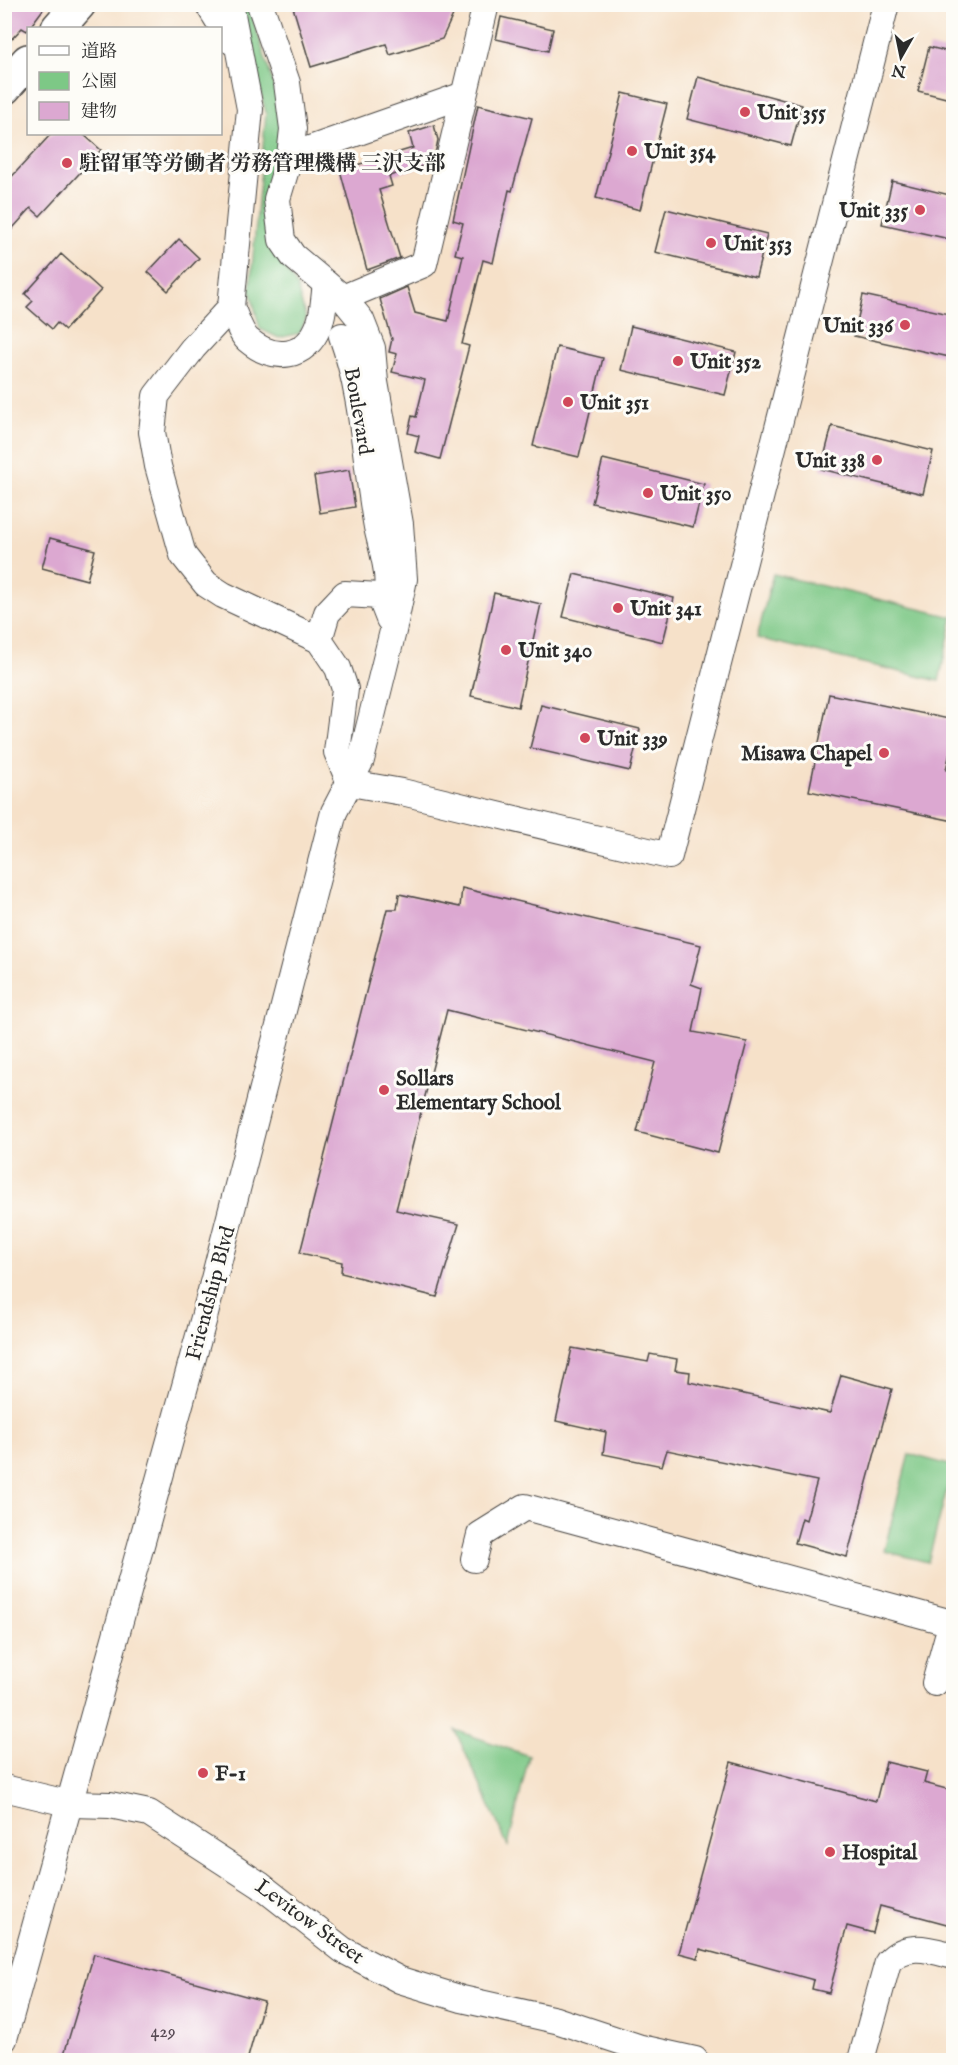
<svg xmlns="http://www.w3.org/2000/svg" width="958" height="2065" font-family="'IM FELL English','Noto Serif JP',serif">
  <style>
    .green { fill: #7dc886; stroke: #547a58; stroke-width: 1.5 }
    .building { fill: #dca8d1 }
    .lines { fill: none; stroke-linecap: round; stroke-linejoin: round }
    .minor-casing { stroke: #494643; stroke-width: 28 }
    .major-casing { stroke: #494643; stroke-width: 36 }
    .minor { stroke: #fff; stroke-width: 26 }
    .major { stroke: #fff; stroke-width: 33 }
    .poi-dot { fill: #d1495b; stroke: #fdfcf7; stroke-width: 2 }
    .labels { text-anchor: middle; stroke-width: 6; stroke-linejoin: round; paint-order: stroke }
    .number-label { font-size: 18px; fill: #574a54 }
    .poi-label { font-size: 21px; font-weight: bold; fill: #2b2b2b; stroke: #fdfcf7; text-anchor: start }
    .street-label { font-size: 21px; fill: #2b2b2b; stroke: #fdfcf7 }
  </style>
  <rect width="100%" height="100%" fill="#fdfcf7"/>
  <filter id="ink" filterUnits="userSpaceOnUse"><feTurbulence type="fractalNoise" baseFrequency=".0167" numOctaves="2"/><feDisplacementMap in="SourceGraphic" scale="12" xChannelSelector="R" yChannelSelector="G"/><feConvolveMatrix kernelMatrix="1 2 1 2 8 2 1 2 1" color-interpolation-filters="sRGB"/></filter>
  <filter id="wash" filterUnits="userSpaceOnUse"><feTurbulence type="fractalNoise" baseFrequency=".008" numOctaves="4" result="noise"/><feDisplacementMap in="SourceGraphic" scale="24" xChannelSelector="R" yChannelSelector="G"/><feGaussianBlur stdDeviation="1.35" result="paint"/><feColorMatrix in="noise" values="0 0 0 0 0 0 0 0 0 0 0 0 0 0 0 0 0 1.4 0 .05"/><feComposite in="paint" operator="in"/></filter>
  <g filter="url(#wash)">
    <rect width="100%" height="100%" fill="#f6e1c9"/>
    <g class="green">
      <polygon points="237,5 249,5 283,116 281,150 264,206 269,242 297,287 306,319 300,333 279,338 260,329 250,290 266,113"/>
      <polygon points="773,574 953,617 939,681 757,638"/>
      <polygon points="909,1454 953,1466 928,1562 884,1551"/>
      <polygon points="455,1730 529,1756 508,1846"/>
    </g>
    <g id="blocks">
      <g class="building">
        <polygon points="4,4 47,4 27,31 22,28 4,47"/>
        <polygon points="292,4 458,4 442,39 390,55 386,44 311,67"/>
        <polygon points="501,17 553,29 548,51 496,39"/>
        <polygon points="929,47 954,53 954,100 918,91"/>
        <polygon points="698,77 802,105 791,146 687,119"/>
        <polygon points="623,93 667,104 640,210 596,198"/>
        <polygon points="478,105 532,118 512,191 509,190 493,263 483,260 462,344 469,346 440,459 415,452 419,436 408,433 412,416 416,417 425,380 392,372 397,354 389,352 392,339 380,299 407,287 415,313 448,321 463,256 455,254 463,223 453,220"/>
        <polygon points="434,125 438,140 433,163 389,176 392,186 379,190 400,258 367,270 340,170 413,148 409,133"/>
        <polygon points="51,134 83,134 101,150 40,216 31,208 4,238 5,184"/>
        <polygon points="892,181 954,196 954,240 882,224"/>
        <polygon points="666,209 767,234 756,277 655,252"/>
        <polygon points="179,239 199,258 168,291 148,272"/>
        <polygon points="61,254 101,290 65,330 57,323 52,329 27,307 33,301 25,294"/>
        <polygon points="863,295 954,315 954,358 854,336"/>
        <polygon points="631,326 736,352 725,395 621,370"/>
        <polygon points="557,347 603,358 579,457 533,446"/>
        <polygon points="832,426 933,451 923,494 821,469"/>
        <polygon points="603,459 704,484 693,527 592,503"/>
        <polygon points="349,470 355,507 320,513 314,476"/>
        <polygon points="50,538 95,550 87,580 42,568"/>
        <polygon points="574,574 674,598 663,642 563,617"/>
        <polygon points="494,593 541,604 518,707 471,696"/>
        <polygon points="829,694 954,720 954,735 946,770 954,772 954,821 809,791"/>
        <polygon points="541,705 640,729 630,771 530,748"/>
        <polygon points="462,888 701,945 691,984 702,988 693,1032 747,1042 718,1153 637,1132 655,1062 447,1010 396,1210 459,1224 437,1297 341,1273 342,1262 300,1253 387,909 397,909 399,894 460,907"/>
        <polygon points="572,1348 648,1362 650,1354 677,1359 675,1370 690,1372 689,1382 830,1413 841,1375 892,1389 847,1557 795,1543 802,1518 806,1520 817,1481 667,1450 662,1466 603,1454 606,1432 556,1421"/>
        <polygon points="731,1762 876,1801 886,1762 927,1772 924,1783 954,1791 954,1926 880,1906 873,1933 847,1926 829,1993 812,1989 814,1980 700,1949 698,1958 679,1953"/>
        <polygon points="94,1954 264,2001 247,2061 62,2061"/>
      </g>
    </g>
  </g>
  <g filter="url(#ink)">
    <use href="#blocks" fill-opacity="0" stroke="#494643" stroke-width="1.5"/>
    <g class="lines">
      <defs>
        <g id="minor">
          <polyline points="208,4 231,41"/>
          <polyline points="230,4 250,109 231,307 193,348 156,396 152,432 158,466 183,555 206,584 223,595 319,640 338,668 345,689 337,752 350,783"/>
          <polyline points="290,156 464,95"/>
          <polyline points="343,298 424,264 486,4"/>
          <path d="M231,307C236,317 240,333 248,340C274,362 306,359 319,325C324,313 324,296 326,284"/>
          <path d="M342,336C364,398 365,463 377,527C382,550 390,571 387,595"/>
          <polyline points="319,640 327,613 345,594 380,596 389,619"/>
          <polyline points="350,783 402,792 669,856 886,4"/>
          <polyline points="474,1559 480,1535 525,1507 948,1622 949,1632 935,1683"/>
          <polyline points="4,1788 71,1804 110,1805 149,1813 260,1885 343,1950 400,1980 462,1999 556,2020 641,2048 695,2060"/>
          <polyline points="4,2039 205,1314 334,812 361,760 393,631 404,579 400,524 375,382 372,348 361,320 343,298 293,256 282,240 277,199 290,156 293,129 287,83 260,4"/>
          <path d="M861,2060L888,1962C907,1941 930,1950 954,1956"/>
        </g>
        <g id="major">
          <polyline points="58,28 79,4"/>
          <polyline points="4,88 28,61"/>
        </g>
      </defs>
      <use href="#minor" class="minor-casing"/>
      <use href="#major" class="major-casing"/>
      <use href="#minor" class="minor"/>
      <use href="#major" class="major"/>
    </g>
  </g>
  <g class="poi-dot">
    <circle cx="745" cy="112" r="6"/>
    <circle cx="632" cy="151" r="6"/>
    <circle cx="67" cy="163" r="6"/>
    <circle cx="920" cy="210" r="6"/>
    <circle cx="711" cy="243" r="6"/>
    <circle cx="905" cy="325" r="6"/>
    <circle cx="678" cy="361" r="6"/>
    <circle cx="568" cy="402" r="6"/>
    <circle cx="877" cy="460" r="6"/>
    <circle cx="648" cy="493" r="6"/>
    <circle cx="618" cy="608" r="6"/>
    <circle cx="506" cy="650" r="6"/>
    <circle cx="585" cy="738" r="6"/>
    <circle cx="884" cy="753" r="6"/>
    <circle cx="384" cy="1090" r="6"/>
    <circle cx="203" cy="1773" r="6"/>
    <circle cx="830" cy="1852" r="6"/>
  </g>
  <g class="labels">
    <g class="number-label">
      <text x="163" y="2037">429</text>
    </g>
    <g class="poi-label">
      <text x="757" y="119">Unit 355</text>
      <text x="644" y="158">Unit 354</text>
      <text x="79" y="170">駐留軍等労働者 労務管理機構 三沢支部</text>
      <text x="908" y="217" text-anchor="end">Unit 335</text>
      <text x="723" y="250">Unit 353</text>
      <text x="893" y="332" text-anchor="end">Unit 336</text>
      <text x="690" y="368">Unit 352</text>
      <text x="580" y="409">Unit 351</text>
      <text x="865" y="467" text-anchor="end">Unit 338</text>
      <text x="660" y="500">Unit 350</text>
      <text x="630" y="615">Unit 341</text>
      <text x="518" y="657">Unit 340</text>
      <text x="597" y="745">Unit 339</text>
      <text x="872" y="760" text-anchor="end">Misawa Chapel</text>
      <text x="396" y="1085">Sollars<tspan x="396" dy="24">Elementary School</tspan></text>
      <text x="215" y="1780">F-1</text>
      <text x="842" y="1859">Hospital</text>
    </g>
    <g class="street-label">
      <text transform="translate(359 411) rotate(80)" y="7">Boulevard</text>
      <text transform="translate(210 1293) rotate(-75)" y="7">Friendship Blvd</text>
      <text transform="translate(310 1921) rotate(36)" y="7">Levitow Street</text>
    </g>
  </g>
  <rect width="958" height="2065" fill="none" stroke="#fdfcf7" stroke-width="24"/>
  <rect x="27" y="27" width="195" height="108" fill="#fdfcf7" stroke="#a9a8a5" stroke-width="1.5"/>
  <rect x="39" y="46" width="30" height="9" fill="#ffffff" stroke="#a9a8a5" stroke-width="1.5"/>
  <text x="81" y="57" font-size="18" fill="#2b2b2b">道路</text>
  <rect x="39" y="72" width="30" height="18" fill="#7dc886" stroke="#a9a8a5" stroke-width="1.5"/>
  <text x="81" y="87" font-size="18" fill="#2b2b2b">公園</text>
  <rect x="39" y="102" width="30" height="18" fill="#dca8d1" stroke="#a9a8a5" stroke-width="1.5"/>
  <text x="81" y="117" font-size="18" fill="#2b2b2b">建物</text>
  <g transform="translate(901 57) rotate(189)" stroke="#fdfcf7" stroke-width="4.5" paint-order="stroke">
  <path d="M0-4.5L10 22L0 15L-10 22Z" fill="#2b2b2b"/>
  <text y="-9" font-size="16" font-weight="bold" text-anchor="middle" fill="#2b2b2b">N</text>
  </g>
</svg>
